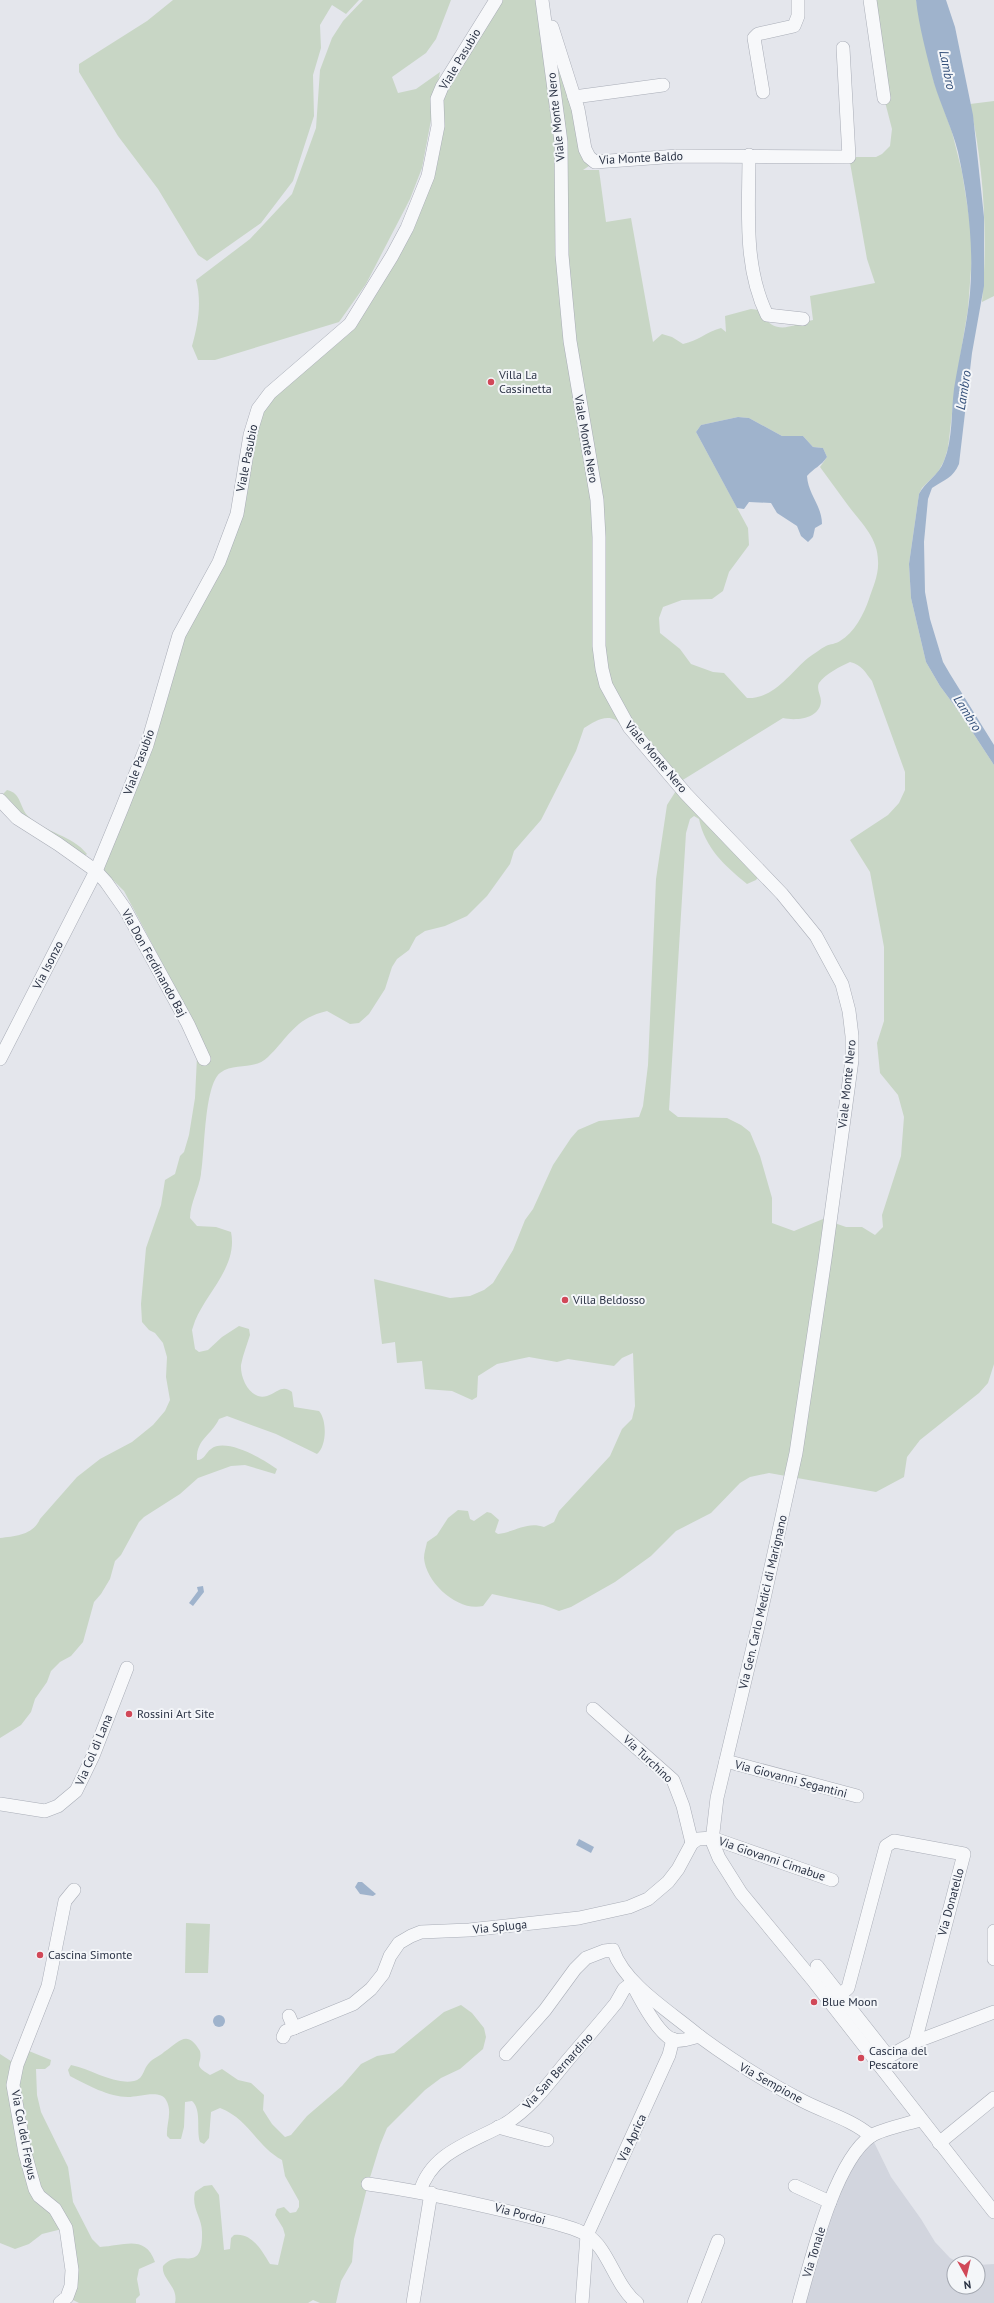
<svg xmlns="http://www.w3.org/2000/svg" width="994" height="2303" font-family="'PT Sans',sans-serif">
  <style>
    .built { fill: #d2d5de }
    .green { fill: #c8d6c5; fill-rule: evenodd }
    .water { fill: #9fb3cc }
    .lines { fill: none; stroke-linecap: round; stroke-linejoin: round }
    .minor-casing { stroke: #a9adb7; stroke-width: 14 }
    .minor { stroke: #f7f8fa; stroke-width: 13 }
    .poi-dot { fill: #d14858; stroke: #f4f6f9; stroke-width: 1.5 }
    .labels { text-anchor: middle; stroke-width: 4; stroke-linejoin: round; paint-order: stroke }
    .street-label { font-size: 12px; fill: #2b3345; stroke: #f4f6f9 }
    .poi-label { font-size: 12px; fill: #2b3345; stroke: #f4f6f9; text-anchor: start }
    .water-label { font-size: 13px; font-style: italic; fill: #34507a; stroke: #f4f6f9 }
  </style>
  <rect width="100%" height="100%" fill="#e4e6ec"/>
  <polygon class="built" points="871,2136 891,2177 921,2219 935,2242 950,2258 960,2263 954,2263 954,2287 978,2287 978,2265 994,2264 994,2303 799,2303 836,2185"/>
  <g class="green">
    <polygon points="173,0 359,0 346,14 332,5 320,25 321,48 313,75 314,116 293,181 261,223 207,261 198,255 158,189 118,136 79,72 79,64 147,21"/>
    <path d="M363,0H451L436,39L426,53L392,77L398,93L416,89L440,72L422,168L410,199L366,284L339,322L215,360H198L192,346C198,325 202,302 196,280L250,239L292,194L316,128L320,70L332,38L343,21Z"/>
    <path d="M501,0H539L558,140L559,252L568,355L584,436L594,520V565H598L599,537L597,500L570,341L562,255L561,142L543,10L549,19L578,109L585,149L589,157L595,162L583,170H599L606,222L631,218L653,342L662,334L672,337L683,344C698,341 706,332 721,328L726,332L725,316L751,309L759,310C775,338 790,325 813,320L810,296L875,283L867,259L849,157H876L882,154L890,146L892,129L884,98L870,0H916L934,82L952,132L962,172L971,229L972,256L968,309L955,388L948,448L944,461L938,472L922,488L919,494L909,564L911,598L926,662L940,686L960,713L994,765V1364L988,1383L979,1393L920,1440L907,1457L904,1477L876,1492L769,1473L750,1477L740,1483L711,1513L676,1531L651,1556L615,1582L571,1607L559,1611L543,1605L492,1594L483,1606C458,1612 426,1583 424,1558C424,1553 426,1547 427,1542L437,1535L448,1518L458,1510L468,1511L470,1519L474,1521L487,1512L491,1513L499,1520L495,1532L498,1534C515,1532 527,1521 544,1527L554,1522L559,1511L610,1456L622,1429L632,1419L635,1406L633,1353L622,1358L614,1366L568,1359L557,1362L529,1357L497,1364L478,1376L477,1397L472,1400L452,1391L425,1389L422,1361L397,1363L395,1342L382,1344L374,1279L450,1298L470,1296L484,1290L493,1283L513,1250L525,1220L533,1209L553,1165L571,1138L578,1130L599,1121L639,1117L643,1106L648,1065L656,879L667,805L679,786L762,872L756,880L747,884C725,866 705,848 699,819L694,816L690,819L686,833L669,1110L678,1117L727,1118L741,1125L750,1132L760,1156L772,1198V1223L794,1231L823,1219L846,1227H862L875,1235L883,1227L882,1215L901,1156L904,1117L898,1095L880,1073L877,1043L884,1021V947L870,872L850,840L888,815L899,803L905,790V772L872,681C865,672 862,665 850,662C841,666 825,674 819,683C816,689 821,695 821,701C820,719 796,721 783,718L673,786L616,720C605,714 593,722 584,728L576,751L541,820L514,851L510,864L487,896L467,916L445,926L425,931L416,937L409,950L397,959L392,967L385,989L369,1014L359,1023L350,1024L327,1011C295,1018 288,1038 268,1057C254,1071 235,1062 220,1073C204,1086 205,1152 201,1174C199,1189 190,1203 190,1218L197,1226L216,1227L231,1232C238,1266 207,1292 195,1321L192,1330L195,1349L199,1352L208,1350L222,1337L239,1326L249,1329L250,1335C247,1345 243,1354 241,1365C240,1379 251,1401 267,1396C277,1393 282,1384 292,1392L294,1407L319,1411C327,1420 327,1446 317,1454L276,1434L227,1416L219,1419C211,1436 196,1439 197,1460C205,1460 205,1453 211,1449C226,1437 265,1460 277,1469L275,1474L245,1465L231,1466L198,1478L180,1494L144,1517L139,1522L121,1555L115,1561L110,1579L101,1594L94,1602L83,1642L71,1656L60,1662L51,1671L47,1682L35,1699L31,1712L21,1725L0,1738V1538C16,1536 33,1535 40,1519L77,1477L100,1459L132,1442L153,1425L165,1411L170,1400L166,1377L167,1357L163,1343L155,1333L149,1330L142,1322L141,1304L146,1248L161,1205L165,1180L175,1174L180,1156L184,1152L189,1135L195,1098L197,1057L202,1046L185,1006L124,891L114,881L100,872L151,746L184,637L223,564L242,516L255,436L263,411L272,399L350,333L366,311L387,276L413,231L437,164L440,144L444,93ZM738,417L749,418L782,436H803L813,447L823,448L827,457L820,467C829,479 838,492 847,504C860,522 878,537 878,561C879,574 873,587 869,599C864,614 854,633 840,641C836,644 830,644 826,646C820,649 814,654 808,658C790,673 774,699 747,698L724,673L713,672L691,664L680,649L660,633L659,618L663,607L682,600L712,599L723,591L729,572L749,545L748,528L696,432L701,425Z"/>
    <path d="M994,101V296L982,302C988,237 984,168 970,104Z"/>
    <path d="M7,790C22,793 19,808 29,817C46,833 72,835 87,854L82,858L4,803L3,794Z"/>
    <polygon points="186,1923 210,1924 208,1973 185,1973"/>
    <path d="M461,2005L472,2013L484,2028L486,2037L483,2049L460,2069L441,2078L425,2090L387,2128L380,2145L368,2184L354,2239L352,2262L341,2281L336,2303H320L313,2300L308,2303H175C179,2287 161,2279 163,2266C180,2246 203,2277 202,2232C202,2217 191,2208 195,2192L204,2186L212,2185L219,2195L224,2250L230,2249L231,2238L234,2235C252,2232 262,2251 270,2264L278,2265L285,2235L283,2228L275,2215L277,2209L284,2207L290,2213L296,2212L299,2207V2201L285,2176L282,2160C256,2146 249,2119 220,2108L211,2112L209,2138L204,2144L200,2142C196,2130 202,2110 192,2101L185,2102L184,2127L181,2139H170L167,2136C166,2124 173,2112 166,2100C161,2089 138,2097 128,2097C109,2097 87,2085 70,2076L68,2070L71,2065C91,2069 114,2085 134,2081C144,2079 143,2069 149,2063C153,2058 160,2056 164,2052C180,2041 187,2029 200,2051C203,2065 191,2064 210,2075L222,2069L238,2080L251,2083L264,2095L263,2110L272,2124L285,2137L291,2135L307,2116L342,2086L361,2064L377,2056L394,2053L444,2012Z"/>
    <path d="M24,2049L51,2060L50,2065L45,2069H36L37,2095L41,2112L68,2167L73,2202L92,2239L100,2247C124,2246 145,2234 155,2262L139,2269L137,2279L140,2295L136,2299V2303H79L67,2297L66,2228L42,2234L29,2244L15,2249L0,2243V2054L17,2065Z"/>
  </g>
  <g class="water">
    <path d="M916,0H946L955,27L973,115L984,217V286L972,353L959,464C953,478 944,480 932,488L928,499L924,542L925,592L930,619L943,662L950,674L994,745V765L960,713L940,686L926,662L911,598L909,564L919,494C925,482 939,475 944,461C953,439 951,412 954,389C959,357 967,325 970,293C974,246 968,198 958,152C952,128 941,106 934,83C927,56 919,27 916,0Z"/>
    <path d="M738,417L749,418L782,436H803L813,447L823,448L827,457C821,466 814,468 807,476C808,494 822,506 822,524L815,528L813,537L808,542L801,536L797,526L777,513L771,503L749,502L744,509L737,508L696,432L701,425Z"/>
    <polygon points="203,1586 204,1592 193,1606 189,1603 198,1591 197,1587"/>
    <polygon points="579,1839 594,1847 591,1853 576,1845"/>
    <polygon points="358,1882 362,1882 376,1894 373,1896 360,1894 355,1887"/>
    <circle cx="219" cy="2021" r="6"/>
  </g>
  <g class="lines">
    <defs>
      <g id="minor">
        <polyline points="542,0 561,142 562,255 570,341 597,500 599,537 599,646 602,669 606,685 629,727 686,794 782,894 816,936 842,984 849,1011 852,1036 852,1060 825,1259 796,1453 758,1626 717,1798 712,1841 719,1858 741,1893 812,1979 994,2212"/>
        <polyline points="870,0 884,98"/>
        <polyline points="552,27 578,109 585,149 589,157 595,162 678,156 849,157 843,48"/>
        <polyline points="763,92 754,38 758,34 794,26 798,16 798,0"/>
        <polyline points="574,97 663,85"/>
        <path d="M749,155C749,209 743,266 767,315L803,319"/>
        <polyline points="0,800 17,818 58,844 96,871 106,882 125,909 188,1024 204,1059"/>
        <polyline points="0,1059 96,871 122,808 147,745 179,635 219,562 237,514 250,435 258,409 270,393 350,324 392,256 407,228 428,176 438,126 437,99 442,87 496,0"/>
        <polyline points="593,1709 673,1780 683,1806 692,1843"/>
        <polyline points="726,1761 857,1796"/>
        <polyline points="0,1804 45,1811 58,1806 76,1791 93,1756 127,1668"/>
        <polyline points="994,1931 994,1959"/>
        <polyline points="817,1966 888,2056"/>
        <polyline points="840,1995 848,1988 886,1846 894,1841 964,1854 915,2042"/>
        <polyline points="289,2016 294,2028 353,2004 371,1989 383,1974 390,1956 399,1943 411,1936 421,1932 469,1930 579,1918 629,1907 648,1899 668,1882 678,1869 692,1843 698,1839 712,1838 832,1880"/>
        <polyline points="283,2037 286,2031 294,2028"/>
        <path d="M506,2054L545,2010L575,1969L586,1958L604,1951L613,1950C625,1985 671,2012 699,2036"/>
        <polyline points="877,2063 915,2042 994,2012"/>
        <polyline points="498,2127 547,2140"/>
        <polyline points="939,2143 994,2098"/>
        <path d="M368,2184C426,2192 479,2204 535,2218C549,2222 575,2227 587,2235C609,2249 615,2286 637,2303"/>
        <polyline points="795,2186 830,2202"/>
        <path d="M420,2192C431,2152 473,2142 505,2124C531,2108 548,2084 567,2061C583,2042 600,2023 616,2003L624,1989L632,1983C639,1997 659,2036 674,2040C682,2042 692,2038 699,2036C733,2061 766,2082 803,2101C826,2113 851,2119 871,2136"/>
        <polyline points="60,2303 67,2297 71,2286 72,2270 66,2228 55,2209 39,2196 35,2189 25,2153 13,2085 17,2065 48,1986 65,1901 74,1890"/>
        <polyline points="413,2303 431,2193"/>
        <polyline points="582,2303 587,2235 669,2055 673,2039"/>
        <polyline points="694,2303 718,2241"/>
        <path d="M799,2303C811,2261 834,2162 871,2136C882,2129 907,2124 920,2120"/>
      </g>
    </defs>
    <use href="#minor" class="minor-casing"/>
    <use href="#minor" class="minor"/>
  </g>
  <g class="poi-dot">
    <circle cx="491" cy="382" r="4"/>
    <circle cx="565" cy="1300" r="4"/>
    <circle cx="129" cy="1714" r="4"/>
    <circle cx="40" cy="1955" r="4"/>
    <circle cx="814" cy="2002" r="4"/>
    <circle cx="861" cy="2058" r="4"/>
  </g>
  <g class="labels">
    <g class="street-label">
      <text transform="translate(460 59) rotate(-59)" y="4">Viale Pasubio</text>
      <text transform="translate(556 117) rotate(-96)" y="4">Viale Monte Nero</text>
      <text transform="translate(641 158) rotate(-3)" y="4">Via Monte Baldo</text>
      <text transform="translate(586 439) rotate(80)" y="4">Viale Monte Nero</text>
      <text transform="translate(247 458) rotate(-79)" y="4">Viale Pasubio</text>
      <text transform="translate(656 757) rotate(50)" y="4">Viale Monte Nero</text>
      <text transform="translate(139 762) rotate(-70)" y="4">Viale Pasubio</text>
      <text transform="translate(154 963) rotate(61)" y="4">Via Don Ferdinando Baj</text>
      <text transform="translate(48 965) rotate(-63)" y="4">Via Isonzo</text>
      <text transform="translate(847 1084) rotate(-84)" y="4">Viale Monte Nero</text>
      <text transform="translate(763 1602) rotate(-77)" y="4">Via Gen. Carlo Medici di Marignano</text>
      <text transform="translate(94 1750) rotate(-67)" y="4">Via Col di Lana</text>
      <text transform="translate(648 1759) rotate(43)" y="4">Via Turchino</text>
      <text transform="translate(791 1779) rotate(15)" y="4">Via Giovanni Segantini</text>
      <text transform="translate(772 1859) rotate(19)" y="4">Via Giovanni Cimabue</text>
      <text transform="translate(951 1902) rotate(-75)" y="4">Via Donatello</text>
      <text transform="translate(500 1927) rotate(-6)" y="4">Via Spluga</text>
      <text transform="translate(558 2071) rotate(-48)" y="4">Via San Bernardino</text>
      <text transform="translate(771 2083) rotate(29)" y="4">Via Sempione</text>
      <text transform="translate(24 2135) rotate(79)" y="4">Via Col del Freyus</text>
      <text transform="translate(632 2138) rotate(-65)" y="4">Via Aprica</text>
      <text transform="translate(520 2214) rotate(15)" y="4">Via Pordoi</text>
      <text transform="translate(814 2252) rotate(-73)" y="4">Via Tonale</text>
    </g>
    <g class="poi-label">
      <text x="499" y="379">Villa La<tspan x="499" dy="14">Cassinetta</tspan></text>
      <text x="573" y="1304">Villa Beldosso</text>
      <text x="137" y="1718">Rossini Art Site</text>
      <text x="48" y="1959">Cascina Simonte</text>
      <text x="822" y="2006">Blue Moon</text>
      <text x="869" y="2055">Cascina del<tspan x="869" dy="14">Pescatore</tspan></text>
    </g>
    <g class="water-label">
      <text transform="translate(948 70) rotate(79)" y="5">Lambro</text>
      <text transform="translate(963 390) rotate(-81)" y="5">Lambro</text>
      <text transform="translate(968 713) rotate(57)" y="5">Lambro</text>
    </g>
  </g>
  <g transform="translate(966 2275) rotate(172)"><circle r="19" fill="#f4f6f9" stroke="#a4a8b1"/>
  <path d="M0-3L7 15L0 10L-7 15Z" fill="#d14858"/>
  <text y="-6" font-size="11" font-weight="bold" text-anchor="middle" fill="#2b3345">N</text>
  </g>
</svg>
